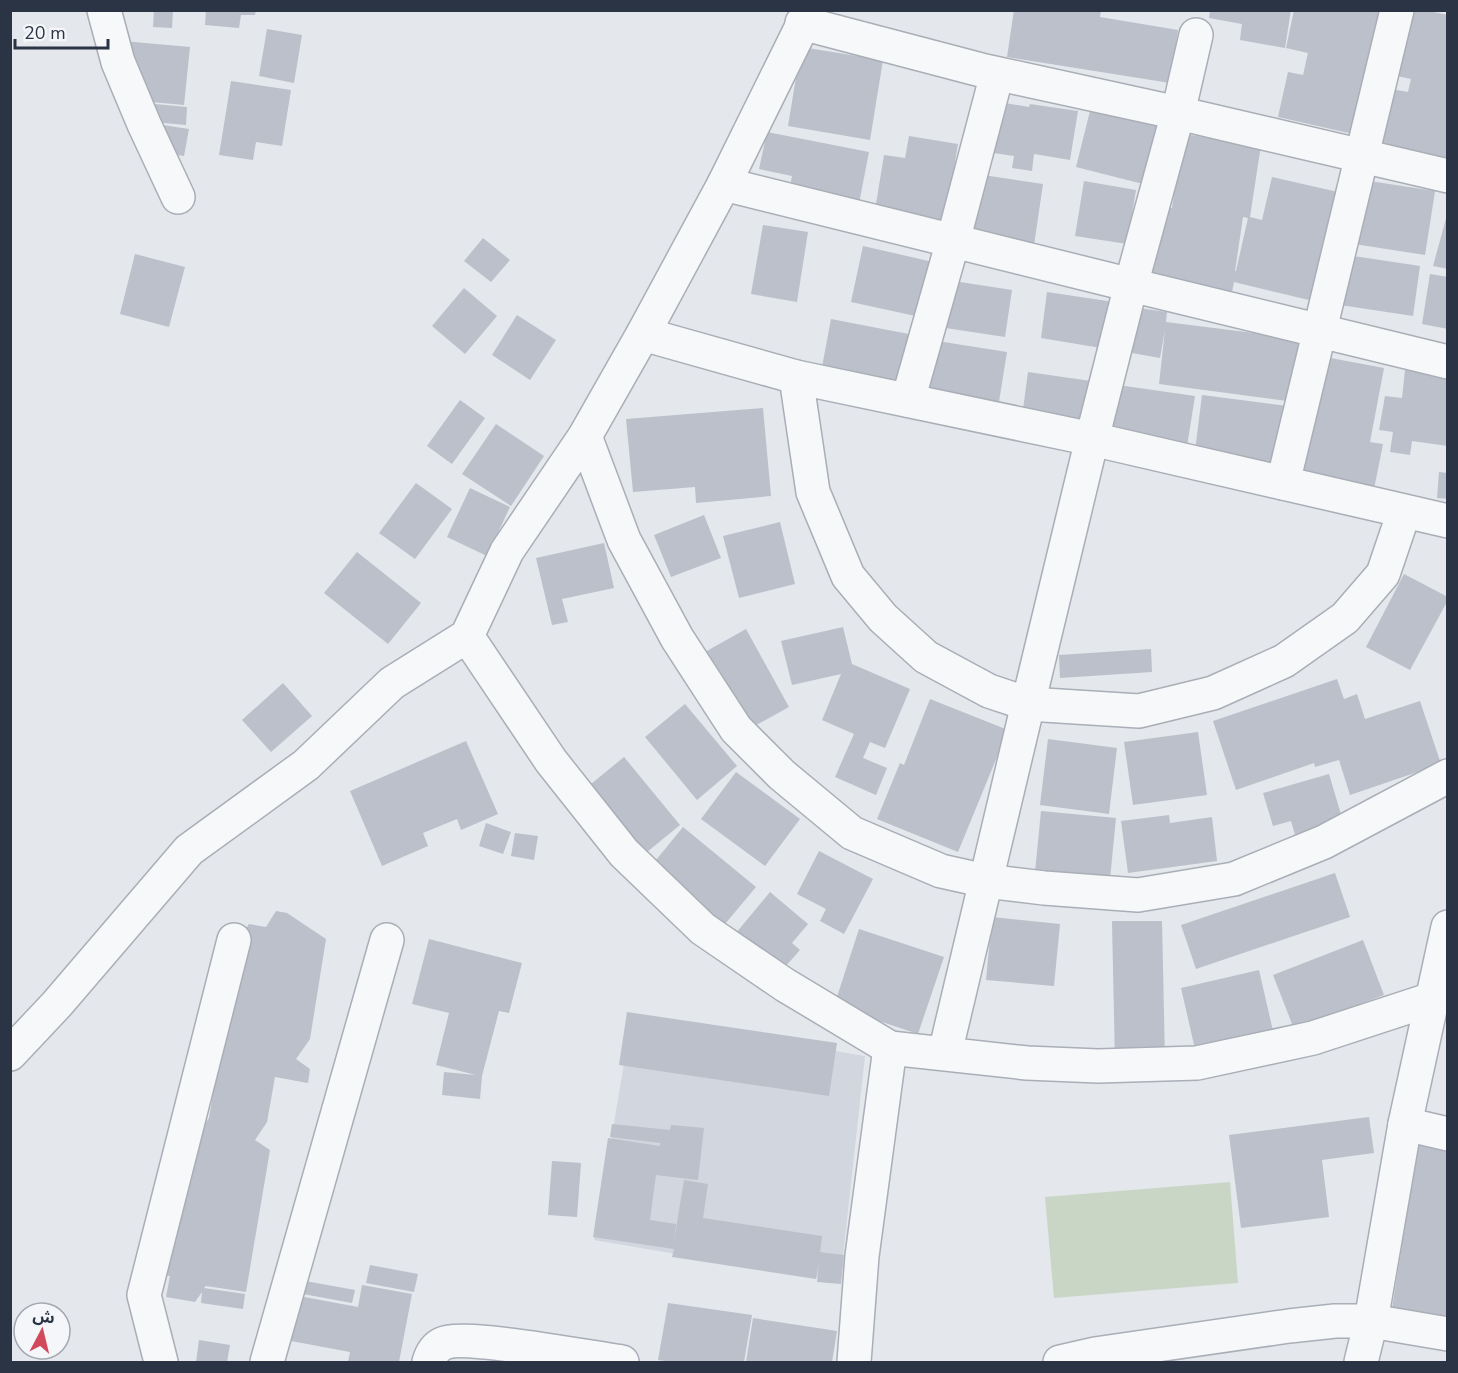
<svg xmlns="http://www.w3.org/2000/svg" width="1458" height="1373" font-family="'Nunito Sans','Noto Sans Arabic',sans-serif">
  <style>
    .built { fill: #d2d6de }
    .green { fill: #c9d6c5 }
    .building { fill: #bbc0ca; fill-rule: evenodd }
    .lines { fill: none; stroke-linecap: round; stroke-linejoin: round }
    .minor-casing { stroke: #a9aeb7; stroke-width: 36 }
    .minor { stroke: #f7f8fa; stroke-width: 33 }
  </style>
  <rect width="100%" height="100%" fill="#e4e7ec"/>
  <polygon class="built" points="632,1017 865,1056 843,1256 823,1252 817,1278 594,1240"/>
  <polygon class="green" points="1230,1182 1238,1283 1054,1298 1045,1197"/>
  <g class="building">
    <polygon points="154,10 173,10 172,28 153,27"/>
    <polygon points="206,10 256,10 255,15 241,15 239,28 205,25"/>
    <polygon points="1014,10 1101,10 1100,17 1178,30 1170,83 1007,57"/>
    <polygon points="1210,10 1291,10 1285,48 1240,40 1242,24 1209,18"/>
    <polygon points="1294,10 1381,10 1353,134 1278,117 1288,72 1303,75 1308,53 1286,48"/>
    <polygon points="1410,10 1424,10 1448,15 1448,161 1373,146 1385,88 1408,92 1411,79 1397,76"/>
    <polygon points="267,29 302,35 294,83 259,76"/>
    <polygon points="123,41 190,47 184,105 118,99"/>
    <polygon points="801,47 883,60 870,140 788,126"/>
    <polygon points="231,81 291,90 282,146 256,142 253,160 219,155"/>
    <polygon points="987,100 1029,107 1030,104 1078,111 1070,160 1034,154 1032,171 1012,168 1014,156 980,151"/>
    <polygon points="144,103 187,107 186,125 142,121"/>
    <polygon points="1091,107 1159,123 1143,184 1076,167"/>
    <polygon points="143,122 189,129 184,156 139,149"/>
    <polygon points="767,132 869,152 857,214 787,201 792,176 759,169"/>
    <path d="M1183,134L1261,145L1250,217L1262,220L1272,177L1338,192L1313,301L1234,282L1232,292L1147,279L1158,206L1172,208ZM1243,217L1248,218L1236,271H1235Z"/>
    <polygon points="909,136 958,144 945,222 875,210 884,155 905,158"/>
    <polygon points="970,173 1043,184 1033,252 960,241"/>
    <polygon points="1363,180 1435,191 1425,255 1354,244"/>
    <polygon points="1084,181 1136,190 1127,244 1075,236"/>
    <polygon points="1447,215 1448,215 1448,269 1433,266"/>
    <polygon points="763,225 808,232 797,302 751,294"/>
    <polygon points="483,238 510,260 491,282 464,261"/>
    <polygon points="863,246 933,262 920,317 851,302"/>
    <polygon points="135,254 185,267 169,327 120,314"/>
    <polygon points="1347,255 1420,266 1413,316 1340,305"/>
    <polygon points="1430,274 1448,277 1448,329 1422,324"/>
    <polygon points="947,280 1012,290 1005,337 939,327"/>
    <polygon points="464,288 497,316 465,354 432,326"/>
    <polygon points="1047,292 1114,302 1107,349 1041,338"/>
    <polygon points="1138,308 1167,312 1166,322 1303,339 1295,402 1159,384 1165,330 1160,358 1132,353"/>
    <polygon points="517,315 556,340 530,380 492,355"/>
    <polygon points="831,319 914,335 906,383 822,367"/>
    <polygon points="931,340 1007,352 997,414 921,402"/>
    <polygon points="1320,356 1384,368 1370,442 1383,444 1373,494 1297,474"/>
    <polygon points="1405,370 1448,376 1448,446 1412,441 1410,455 1390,452 1393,432 1379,430 1385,396 1402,398"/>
    <polygon points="1028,372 1098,382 1091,427 1022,417"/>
    <polygon points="1118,385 1195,396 1185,459 1108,448"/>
    <polygon points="1202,395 1287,406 1277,481 1193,467"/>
    <polygon points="460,400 485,418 452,464 427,446"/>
    <polygon points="763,408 771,496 696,503 695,487 633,492 626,419"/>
    <polygon points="496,424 544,456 511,506 462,474"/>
    <polygon points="1439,472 1448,473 1448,499 1437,498"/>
    <polygon points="416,483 452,509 415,559 379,533"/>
    <polygon points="470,488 510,507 487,556 447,537"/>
    <polygon points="704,515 721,558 671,577 654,535"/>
    <polygon points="780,522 795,584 739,598 723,536"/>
    <polygon points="604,543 614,588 562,599 568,622 552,625 536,558"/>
    <polygon points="357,552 421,603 388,644 324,593"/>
    <polygon points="1404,574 1448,597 1448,600 1410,670 1366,647"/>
    <polygon points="843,627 852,664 910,689 885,748 870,742 863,758 887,768 876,795 835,777 854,734 822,720 841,674 792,685 781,641"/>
    <polygon points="746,629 789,707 740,734 696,657"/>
    <polygon points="1151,649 1152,672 1060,678 1059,655"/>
    <polygon points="1337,679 1344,699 1357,694 1365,719 1420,701 1441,764 1350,795 1339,760 1315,767 1314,763 1236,790 1213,721"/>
    <polygon points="283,683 312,716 271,752 242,720"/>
    <polygon points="930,699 1008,730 958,852 877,819 900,763 904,765"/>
    <polygon points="685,704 737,766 697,800 645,737"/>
    <polygon points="1198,732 1207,795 1133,805 1124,742"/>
    <polygon points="1048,739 1117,748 1109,814 1040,805"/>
    <polygon points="466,741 498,814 461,830 457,819 423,833 428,846 382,866 350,791"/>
    <polygon points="624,757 680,825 636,861 580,793"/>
    <polygon points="736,772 800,819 765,866 701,819"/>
    <polygon points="1329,774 1345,828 1297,842 1291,821 1273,826 1263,793"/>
    <polygon points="1041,811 1116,818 1110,879 1035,872"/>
    <polygon points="1169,815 1170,823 1212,817 1217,861 1128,873 1121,821"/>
    <polygon points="486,823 511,832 503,854 479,846"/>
    <polygon points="683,827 756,887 720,930 731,939 770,892 808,924 792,943 800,950 784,968 765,953 754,966 643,876"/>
    <polygon points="515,833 538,836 534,860 511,856"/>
    <polygon points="819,851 873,879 844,934 820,921 826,909 797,894"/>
    <polygon points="1335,873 1350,917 1196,969 1181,925"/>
    <polygon points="276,911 287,913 326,939 310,1039 296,1059 310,1069 308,1083 275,1077 267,1122 255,1140 270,1150 246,1292 206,1286 204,1288 245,1294 243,1309 201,1303 202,1292 195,1302 166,1297 170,1276 149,1273 163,1186 209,1118 218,1064 220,967 249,924 266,927"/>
    <polygon points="992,917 1060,924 1054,986 986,980"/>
    <polygon points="1112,921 1162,921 1165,1061 1115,1062"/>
    <polygon points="859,929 944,957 918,1034 834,1006"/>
    <polygon points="429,939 522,963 509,1013 499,1011 482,1076 480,1099 442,1095 444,1072 476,1075 436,1065 449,1013 412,1004"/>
    <polygon points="1363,940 1384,995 1294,1029 1273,975"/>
    <polygon points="1259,970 1273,1031 1195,1049 1181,988"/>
    <polygon points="627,1012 837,1043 829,1096 619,1065"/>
    <polygon points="1369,1117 1374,1153 1322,1160 1329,1217 1241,1228 1229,1135"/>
    <polygon points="612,1124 670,1130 671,1125 704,1128 698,1180 656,1175 650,1220 676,1224 674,1241 684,1180 708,1184 703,1218 822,1236 820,1252 844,1255 841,1284 817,1282 819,1261 816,1279 672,1257 674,1249 593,1237 608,1138 660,1146 660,1143 610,1137"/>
    <polygon points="1418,1144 1448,1149 1448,1324 1391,1315"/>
    <polygon points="552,1161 581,1163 577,1217 548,1215"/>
    <polygon points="370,1265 418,1274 414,1292 366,1283"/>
    <polygon points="305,1281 355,1290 352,1303 303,1294"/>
    <polygon points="362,1285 412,1294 399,1362 348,1362 350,1352 291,1341 299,1296 358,1307"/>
    <polygon points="668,1303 752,1315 744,1362 673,1362 658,1360"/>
    <polygon points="753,1318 837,1331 832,1362 746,1362"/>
    <polygon points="199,1340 230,1345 227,1362 196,1362"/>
  </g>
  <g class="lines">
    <defs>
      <g id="minor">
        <polyline points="104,10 118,62 144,124 178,197"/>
        <polyline points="802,23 981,70 1178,113 1448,176"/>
        <polyline points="724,184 1131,285 1448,362"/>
        <polyline points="643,334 796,377 1092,439 1448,521"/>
        <polyline points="796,377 813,492 848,576 883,618 926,657 989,691 1028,704 1139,711 1213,693 1284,661 1345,618 1383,574 1404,512"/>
        <polyline points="908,400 953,241 997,74"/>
        <polyline points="585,436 624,540 677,638 736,729 782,775 852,833 941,871 986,881 1044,888 1138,895 1234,879 1324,842 1448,776"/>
        <polyline points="1283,483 1397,10"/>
        <polyline points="467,636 551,761 624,853 703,929 785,985 890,1048 1027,1063 1098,1066 1197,1063 1313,1038 1432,999"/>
        <polyline points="945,1053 1028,704 1092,439 1131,285 1178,113 1196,35"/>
        <polyline points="10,1054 57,1004 189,850 306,765 392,683 467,636 507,551 585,436 643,334 724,184 810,10"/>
        <polyline points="1405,1124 1448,1134"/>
        <polyline points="161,1362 144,1295 234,940"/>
        <polyline points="267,1362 387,940"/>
        <path d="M429,1362C431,1355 434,1348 442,1344C461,1333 593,1358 622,1362"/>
        <polyline points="854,1362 862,1256 890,1048"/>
        <polyline points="1060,1362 1095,1354 1289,1326 1335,1321 1371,1321 1448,1334"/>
        <polyline points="1361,1362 1371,1321 1405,1124 1448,927"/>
      </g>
    </defs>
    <use href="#minor" class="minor-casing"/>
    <use href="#minor" class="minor"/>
  </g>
  <rect width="1458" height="1373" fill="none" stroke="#2b3445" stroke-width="24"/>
  <g transform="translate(42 1331) rotate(7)"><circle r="28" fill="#f4f6f9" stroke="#a4a8b1" stroke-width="1.5"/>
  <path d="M0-4.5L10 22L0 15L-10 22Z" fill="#d1495b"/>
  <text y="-9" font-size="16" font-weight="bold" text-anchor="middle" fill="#2b3445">ش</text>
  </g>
  <path d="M15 39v9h93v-9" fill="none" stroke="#2b3445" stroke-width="3"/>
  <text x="24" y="39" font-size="18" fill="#2b3445" stroke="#f4f6f9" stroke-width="4.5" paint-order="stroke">20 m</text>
</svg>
